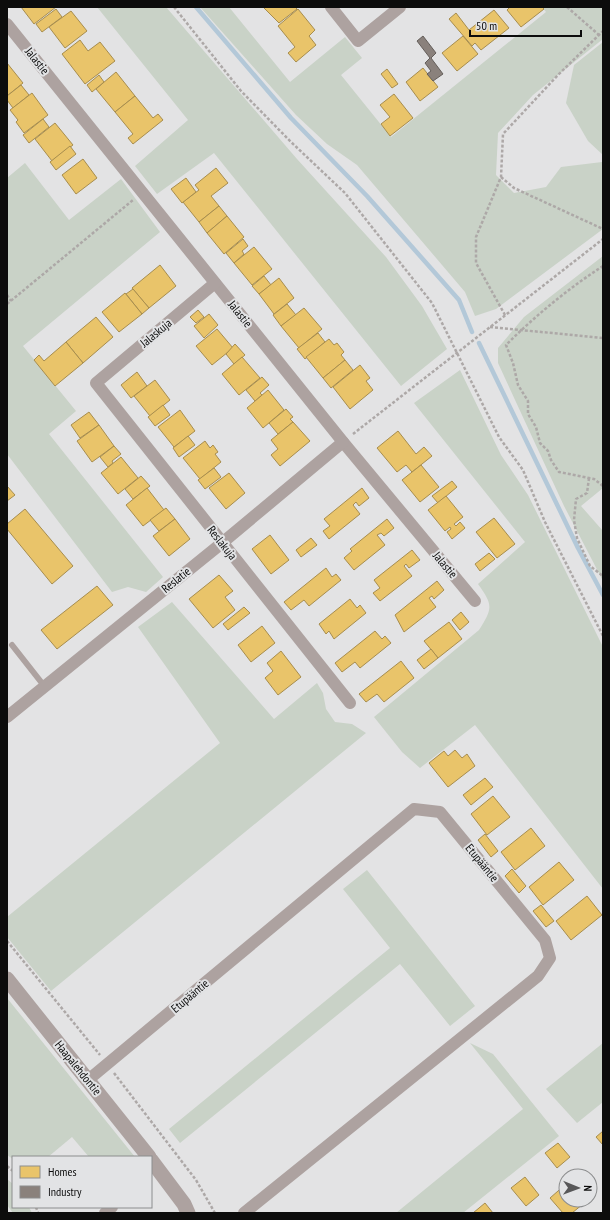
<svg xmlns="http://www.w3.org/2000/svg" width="610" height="1220" font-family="'PT Sans Narrow',sans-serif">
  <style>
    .green { fill: #c9d2c7 }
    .homes { fill: #e9c46a; stroke: #a78d4e }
    .industry { fill: #8a817c; stroke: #645e5a }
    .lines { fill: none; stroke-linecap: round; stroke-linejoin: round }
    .stream { stroke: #b3c8d8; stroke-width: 4.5 }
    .path { stroke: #ada8a7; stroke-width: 2.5; stroke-dasharray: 3 2; stroke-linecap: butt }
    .service { stroke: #ada2a0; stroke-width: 6 }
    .minor { stroke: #ada2a0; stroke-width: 12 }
    .tertiary { stroke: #ada2a0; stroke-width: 15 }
    .labels { text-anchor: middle; stroke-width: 4; stroke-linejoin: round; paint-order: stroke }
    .street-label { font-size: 12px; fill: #0c0c0c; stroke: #e2e3e5 }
  </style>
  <rect width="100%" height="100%" fill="#e3e3e4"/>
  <g class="green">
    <polygon points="97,7 166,7 297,159 386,257 422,306 447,349 401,386 214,153 157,194 135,166 188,120"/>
    <polygon points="200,7 229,7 290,82 345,37 362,58 341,75 391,137 546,12 542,7 603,7 603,39 533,95 498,133 496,175 514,193 546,187 561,167 602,162 603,163 603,229 496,309 475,316 465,292 357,165 327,144 296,115"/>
    <polygon points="603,42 603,155 588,141 566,103 574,65"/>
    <polygon points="25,163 69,220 121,179 160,232 23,346 76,411 49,434 163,577 146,592 128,587 112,592 7,454 7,178"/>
    <polygon points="603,256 603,488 581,506 603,531 603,581 564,506 498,363 498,348 524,317"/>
    <path d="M460,370L501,455L528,495L603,647V889L475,725L420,768L402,752L374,717L479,630C493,608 493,605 478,584L525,542L414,403Z"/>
    <polygon points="172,602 274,719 317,683 323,693 326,709 335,722 352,724 366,733 51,991 7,937 7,917 220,743 138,627"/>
    <polygon points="367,870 475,1006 450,1026 400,964 180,1143 169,1129 390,948 343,889"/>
    <polygon points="7,998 135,1157 89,1157 72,1137 48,1157 13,1157 13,1159 7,1155"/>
    <polygon points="470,1043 493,1054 559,1136 463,1213 396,1213 523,1109"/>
    <polygon points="603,1043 603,1102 577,1123 546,1089"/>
    <polygon points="7,1179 13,1184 13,1207 29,1207 32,1213 13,1213 7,1205"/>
  </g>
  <g class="homes">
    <polygon points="21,7 56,7 34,24"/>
    <polygon points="263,7 295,7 297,9 279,23"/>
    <polygon points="510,7 542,7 544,9 521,27 507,10"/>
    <polygon points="56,9 62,17 42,32 36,24"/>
    <polygon points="298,9 315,30 309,36 316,45 296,62 288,53 295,47 278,26"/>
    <polygon points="494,10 509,28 481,50 475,43 472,46 449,19 456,13 469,30"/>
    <polygon points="71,11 87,31 65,48 49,27"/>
    <polygon points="463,36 478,54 457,71 442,53"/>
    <polygon points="80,40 88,51 100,42 115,61 85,84 62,54"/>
    <polygon points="7,63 23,83 7,96"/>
    <polygon points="423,68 438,87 420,101 406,82"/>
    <polygon points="387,69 398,84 392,88 381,74"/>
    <polygon points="116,72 135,96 115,112 96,89"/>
    <polygon points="99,75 104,82 92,92 87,85"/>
    <polygon points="21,85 29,95 13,108 7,100 7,96"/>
    <polygon points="32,93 48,115 24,133 16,122 18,120 10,110"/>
    <polygon points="394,94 413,118 390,136 381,124 390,117 380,105"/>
    <polygon points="135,96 153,118 158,114 163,120 133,144 128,138 133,134 115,112"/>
    <polygon points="43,119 49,127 29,143 23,135"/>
    <polygon points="55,123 73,145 52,161 35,139"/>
    <polygon points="70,146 76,154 56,170 50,162"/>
    <polygon points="83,159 97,178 76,194 62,175"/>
    <polygon points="216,168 228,183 211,196 219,206 199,222 183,202 199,190 195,185"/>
    <polygon points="186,178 196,192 182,203 171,189"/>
    <polygon points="219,206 227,216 207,233 199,222"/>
    <polygon points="227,216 244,237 224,254 207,233"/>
    <polygon points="243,239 248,246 242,251 244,254 234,263 226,253"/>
    <polygon points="254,247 272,269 252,285 234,263"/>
    <polygon points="160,265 176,286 149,308 132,288"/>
    <polygon points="264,276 271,285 259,294 252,286"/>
    <polygon points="279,278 294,298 274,314 259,294"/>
    <polygon points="133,289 149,308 142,314 126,294"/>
    <polygon points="125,293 142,314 119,332 102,312"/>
    <polygon points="287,304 296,315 281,326 273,315"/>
    <polygon points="304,308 322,329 299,348 281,326"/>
    <polygon points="198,310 204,317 196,323 190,317"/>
    <polygon points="209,314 218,325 204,338 194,326"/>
    <polygon points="96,317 113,337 83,363 66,342"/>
    <polygon points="217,329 233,348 212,365 196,346"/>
    <polygon points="318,333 325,342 305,359 297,349"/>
    <polygon points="329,339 334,345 337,343 344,352 341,355 345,360 323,378 306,357"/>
    <polygon points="66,342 83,363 55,386 34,360 39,355 44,361"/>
    <polygon points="235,344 245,355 234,364 226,354"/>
    <polygon points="242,357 260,378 239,395 222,374"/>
    <polygon points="345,360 353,370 331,388 323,378"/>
    <polygon points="360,365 370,378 366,381 373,390 350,409 333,387"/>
    <polygon points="137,372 147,386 131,398 121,385"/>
    <polygon points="262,377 269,385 260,393 262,395 255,401 246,390"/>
    <polygon points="155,380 170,400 150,416 134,396"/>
    <polygon points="268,390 284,410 263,428 247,408"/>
    <polygon points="163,405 170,415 155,426 148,417"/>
    <polygon points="286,409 293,417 290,419 293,422 278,434 269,423"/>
    <polygon points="180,410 195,431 174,447 158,427"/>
    <polygon points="89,412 99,425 80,438 71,425"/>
    <polygon points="293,422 310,441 280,466 271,455 278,449 271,440"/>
    <polygon points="99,425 114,446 92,462 77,441"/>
    <polygon points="398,431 416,454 424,447 432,456 412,472 406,465 397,472 377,448"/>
    <polygon points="188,436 195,445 179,457 173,448"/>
    <polygon points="205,441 210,448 213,445 218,452 215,454 221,462 200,479 183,458"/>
    <polygon points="114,446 121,454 112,461 113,463 108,467 100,457"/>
    <polygon points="121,457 138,478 118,494 101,473"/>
    <polygon points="421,465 439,487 420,502 402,480"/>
    <polygon points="214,468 221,477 205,489 198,480"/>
    <polygon points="229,473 245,493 226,509 209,488"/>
    <polygon points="141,476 150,486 133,499 125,489"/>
    <polygon points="452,481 457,487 438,503 432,496"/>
    <polygon points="7,486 15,495 7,501"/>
    <polygon points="147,488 164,510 143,526 126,505"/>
    <polygon points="362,488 369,498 359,506 356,502 353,505 360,514 329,539 323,531 330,526 324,519"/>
    <polygon points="446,496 463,517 454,524 456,526 460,522 465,528 452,539 447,532 451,529 450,527 445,531 428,510"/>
    <polygon points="166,508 175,519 159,531 150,520"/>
    <polygon points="25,509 73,566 52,584 7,529 7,524"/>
    <polygon points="494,518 515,544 497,558 476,532"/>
    <polygon points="175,519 190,539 169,556 153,536"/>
    <polygon points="387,519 394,528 384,536 381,533 377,535 385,545 354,570 344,558 352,551 350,549"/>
    <polygon points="270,535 289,560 271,574 252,549"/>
    <polygon points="311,538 317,545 301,557 296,550"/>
    <polygon points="412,550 420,560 409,568 406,564 404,566 412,576 380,601 373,593 380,588 374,580"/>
    <polygon points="489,553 495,559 480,571 475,564"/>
    <polygon points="326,568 332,577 336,574 341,580 309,606 304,600 291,610 284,602"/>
    <polygon points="219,575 233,591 225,597 235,610 213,628 189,599"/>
    <polygon points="437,581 444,590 434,599 432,596 429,598 436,607 404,632 395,615"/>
    <polygon points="97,586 113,605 57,649 41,630"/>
    <polygon points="350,599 357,608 360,605 366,613 334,639 329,631 326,634 319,624"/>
    <polygon points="244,607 250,613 228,630 223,624"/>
    <polygon points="461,612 469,622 460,630 452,620"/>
    <polygon points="449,622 462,639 438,658 424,641"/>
    <polygon points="262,626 275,643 251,662 238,645"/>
    <polygon points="375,631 382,639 385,636 391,643 360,668 355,662 342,672 335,663"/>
    <polygon points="431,649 438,658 424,669 417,660"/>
    <polygon points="281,651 301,677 278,695 265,678 273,671 267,663"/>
    <polygon points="401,661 414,678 384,702 377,694 366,702 359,694"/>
    <polygon points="455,750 462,758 467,754 475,766 448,787 429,763 444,751 448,756"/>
    <polygon points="485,778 493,787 471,805 463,795"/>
    <polygon points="493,796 510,817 487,835 471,814"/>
    <polygon points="531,828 545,846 515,870 501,852"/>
    <polygon points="485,834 498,851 491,857 478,840"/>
    <polygon points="559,862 574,880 543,905 529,887"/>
    <polygon points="512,869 526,886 519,893 505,876"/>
    <polygon points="587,896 602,915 571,940 556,921"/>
    <polygon points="541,905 554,921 546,927 533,911"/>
    <polygon points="603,1131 603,1145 596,1137"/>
    <polygon points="558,1143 570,1157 557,1168 545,1153"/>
    <polygon points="525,1177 539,1195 526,1206 511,1188"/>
    <polygon points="566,1184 566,1200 579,1200 583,1204 572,1213 563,1213 550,1198"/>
    <polygon points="485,1203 493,1213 473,1213"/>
  </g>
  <polygon class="industry" points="423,36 436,53 431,58 443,74 433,81 427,74 431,71 425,63 430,58 417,41"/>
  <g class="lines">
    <g class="stream">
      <polyline points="196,7 291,118 367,196 459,300 472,332"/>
      <polyline points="479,343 578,548 603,595"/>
    </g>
    <g class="path">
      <polyline points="174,7 241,91 291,142 345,193 432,303 499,437 523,470 545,522 603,636"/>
      <polyline points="567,7 599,35"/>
      <polyline points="501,177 514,188 603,229"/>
      <path d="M603,266C569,288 535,316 506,345L513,363L518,385L528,401V414L536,427L540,443L548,451L551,460L559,472L594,479L603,486"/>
      <polyline points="7,295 11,301"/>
      <polyline points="7,304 133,200"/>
      <polyline points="505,315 476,263 476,237 501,177 503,134 558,75 603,31"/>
      <polyline points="490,327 603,338"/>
      <polyline points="353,434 603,239"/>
      <polyline points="589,478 587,493 576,499 574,520 577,538 590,566 603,576"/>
      <polyline points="7,941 100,1055"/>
      <polyline points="114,1073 196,1180 215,1213"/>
      <polyline points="7,1166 13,1171"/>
      <polyline points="36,1207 38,1213"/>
    </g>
    <polyline class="service" points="12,645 45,687"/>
    <g class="minor">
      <polyline points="331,7 358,41 400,7"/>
      <polyline points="7,24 343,442 475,601"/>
      <polyline points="215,283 96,383 350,703"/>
      <polyline points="7,717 222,543 343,442"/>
      <polyline points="88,1080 414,809 440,812 545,940 550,958 538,976 244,1213"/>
      <polyline points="105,1213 112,1207"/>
    </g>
    <g class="tertiary">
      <polyline points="7,979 149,1157"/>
      <polyline points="151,1160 184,1204 188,1213"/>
    </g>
  </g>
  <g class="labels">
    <g class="street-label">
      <text transform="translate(37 61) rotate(51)" y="4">Jalastie</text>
      <text transform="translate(240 314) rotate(51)" y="4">Jalastie</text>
      <text transform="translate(156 333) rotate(-40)" y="4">Jalaskuja</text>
      <text transform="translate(222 543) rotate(52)" y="4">Reslakuja</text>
      <text transform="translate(445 565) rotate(50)" y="4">Jalastie</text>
      <text transform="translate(176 580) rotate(-39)" y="4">Reslatie</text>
      <text transform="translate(482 863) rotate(51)" y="4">Etupääntie</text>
      <text transform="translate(190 996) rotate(-40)" y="4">Etupääntie</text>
      <text transform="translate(78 1068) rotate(51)" y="4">Haapalehdontie</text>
    </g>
  </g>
  <rect width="610" height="1220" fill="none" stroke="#0c0c0c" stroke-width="16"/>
  <rect x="12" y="1156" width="140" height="52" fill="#e2e3e5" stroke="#8c8d8e"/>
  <rect x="20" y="1166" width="20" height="12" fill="#e9c46a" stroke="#8c8d8e"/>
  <text x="48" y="1176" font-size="12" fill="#0c0c0c">Homes</text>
  <rect x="20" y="1186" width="20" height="12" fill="#8a817c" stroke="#8c8d8e"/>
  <text x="48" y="1196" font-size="12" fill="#0c0c0c">Industry</text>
  <g transform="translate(578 1188) rotate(91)"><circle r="19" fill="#e2e3e5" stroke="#8c8d8e"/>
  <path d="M0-3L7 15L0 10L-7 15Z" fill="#575758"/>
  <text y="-6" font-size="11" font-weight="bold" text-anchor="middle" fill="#0c0c0c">N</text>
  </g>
  <path d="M470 30v6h111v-6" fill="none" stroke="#0c0c0c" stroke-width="2"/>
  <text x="476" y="30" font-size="12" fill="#0c0c0c" stroke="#e2e3e5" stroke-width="3" paint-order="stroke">50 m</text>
</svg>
